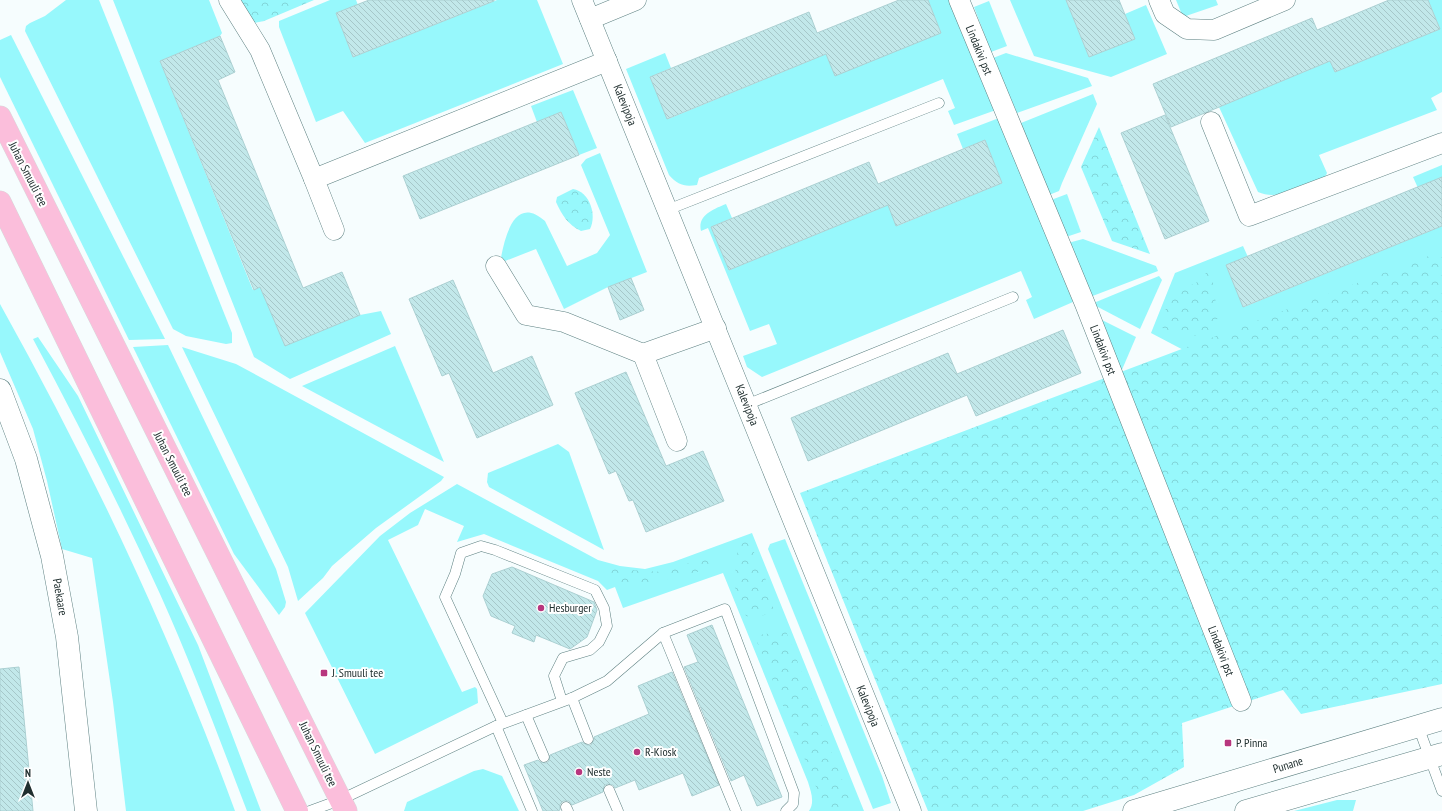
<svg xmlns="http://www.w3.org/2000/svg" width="1442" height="811" font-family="'PT Sans Narrow',sans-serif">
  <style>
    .green { fill: #97f8fc }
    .forest { fill: url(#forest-crowns) }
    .building { fill: url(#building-back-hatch); stroke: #abd0d2 }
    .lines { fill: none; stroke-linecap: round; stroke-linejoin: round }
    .lane-casing { stroke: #5e8182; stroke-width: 11 }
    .street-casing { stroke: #5e8182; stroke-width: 21 }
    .secondary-casing { stroke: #5e8182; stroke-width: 23 }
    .primary-casing { stroke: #d7dada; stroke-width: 23 }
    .lane { stroke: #fff; stroke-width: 10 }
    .street { stroke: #fff; stroke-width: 20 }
    .secondary { stroke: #fff; stroke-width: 22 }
    .primary { stroke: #fbbedb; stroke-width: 22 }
    .poi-dot { fill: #b8367e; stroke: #fff; stroke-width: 1.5 }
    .labels { text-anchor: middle; stroke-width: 4; stroke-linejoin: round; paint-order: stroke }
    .street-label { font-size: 12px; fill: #202f2f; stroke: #fff }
    .poi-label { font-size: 12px; fill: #202f2f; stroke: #fff; text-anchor: start }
  </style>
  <defs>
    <pattern id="forest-crowns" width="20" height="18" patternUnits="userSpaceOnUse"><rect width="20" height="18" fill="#97f8fc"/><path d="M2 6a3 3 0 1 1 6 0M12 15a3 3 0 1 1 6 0" fill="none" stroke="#82d5d8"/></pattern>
    <pattern id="building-back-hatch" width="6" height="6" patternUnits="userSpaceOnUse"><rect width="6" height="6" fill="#c2e8ea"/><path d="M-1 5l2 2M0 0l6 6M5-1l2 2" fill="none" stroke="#a6c7c9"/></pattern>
  </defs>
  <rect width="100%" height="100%" fill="#f6fdfe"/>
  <g class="green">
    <polygon points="66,0 99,0 232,333 232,343 226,344 186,336 173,329 25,31 26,26 30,23 45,16"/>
    <polygon points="113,0 209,0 222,33 220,36 160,61 253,290 260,287 285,345 360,315 381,311 391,334 290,379 254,357"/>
    <polygon points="330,0 356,0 358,5 336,13 353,57 497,0 537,0 563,64 365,143 343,111 316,122 279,27 279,21"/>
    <path d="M928,0H951L996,110L954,125L948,111L955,108L943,79L699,178L697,185C684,187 678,185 669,175L626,69L665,53L671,68L650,77L668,119L826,54L941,33Z"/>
    <polygon points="1010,0 1066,0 1089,57 1134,39 1125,14 1146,5 1167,54 1111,77 1034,56"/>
    <polygon points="1176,0 1216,0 1218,5 1183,17"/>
    <path d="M1428,0H1442V92L1431,98L1437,110L1319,155L1327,173L1325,177C1304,185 1280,202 1258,192L1219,107L1330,61L1335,72L1440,29Z"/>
    <polygon points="989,1 1007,46 991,52 974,7"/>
    <polygon points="11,35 165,339 129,340 0,77 0,40"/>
    <polygon points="1006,53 1088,78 1092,86 1017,113 993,58"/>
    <polygon points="573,90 597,148 579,155 561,112 537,122 531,106"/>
    <polygon points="1093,94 1097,104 1062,183 1059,191 1049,195 1021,123"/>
    <path d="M999,118L1073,302L1034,319L1026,300L1032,297L1021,271L762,377L747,367L743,356L777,344L769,324L750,331L708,228L701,231C697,215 714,209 726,204L732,218L711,227L729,270L888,205L897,226L1002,183L985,140L963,149L957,134Z"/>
    <path d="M600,153L647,272L608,287L564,309L536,249L500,263C504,241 513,193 545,221L567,266L597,253L610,235L581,165L586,159Z"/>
    <polygon points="1442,165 1442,188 1418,188 1413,177"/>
    <polygon points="1067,194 1081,232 1066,237 1051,200"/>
    <polygon points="1442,226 1442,356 1397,462 1151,333 1175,273 1243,246 1248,257 1226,265 1244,307"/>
    <polygon points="1083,239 1156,266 1158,271 1090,297 1068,243"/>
    <polygon points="1159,276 1162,280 1140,329 1096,306 1096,302"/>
    <path d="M0,304C91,467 171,636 235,811H126L113,702L92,558L62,549L47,481L33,429L0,352Z"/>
    <polygon points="1098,318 1136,337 1121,372"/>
    <path d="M38,337L78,396L198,645L261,811H247C219,738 192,665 160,594C121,508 78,423 33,339Z"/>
    <polygon points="168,345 276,569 286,602 285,607 279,615 234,554 133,347"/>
    <polygon points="395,346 444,462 302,386"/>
    <polygon points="182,347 236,364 444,477 441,481 376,528 332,566 323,578 298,601 288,567"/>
    <polygon points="558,444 569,452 604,550 489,487 487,482 488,473"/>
    <path d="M457,484L598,560L620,566L645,569L673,562L752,533L864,811H809C815,802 811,792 808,782L723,573L623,608L615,587L607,590L598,581L484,534L457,542L464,526L425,509L418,525L388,540L462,692L475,687L477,689L478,703L375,754L305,613L380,536L410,513Z"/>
    <polygon points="785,539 882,776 891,803 873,809 768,549 770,544"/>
    <polygon points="483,769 502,776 519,811 404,811 407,802 474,771"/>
    <polygon points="1337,800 1356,800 1353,811 1294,811"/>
  </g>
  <g class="forest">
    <polygon points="240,0 314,0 264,21 249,24"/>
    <polygon points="1099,127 1150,254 1112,241 1081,167"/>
    <path d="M573,189C590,192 597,215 590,229L581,231C568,225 562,215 556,202L557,197Z"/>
    <polygon points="1442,251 1442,684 1301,714 1283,690 1182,723 1184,767 1134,795 1083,811 928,811 800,493"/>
    <path d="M1211,268L1218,318L1205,336C1187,336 1172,338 1158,324L1170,301L1171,289L1195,284Z"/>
    <polygon points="746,541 750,543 766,580 774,611 756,618 746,616 734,585 738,546"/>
    <polygon points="709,556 714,556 717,560 715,565 674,581 668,580 667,574 675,568"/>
    <path d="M612,569L663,572L664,576L659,584C636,587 623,591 606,572Z"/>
    <polygon points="786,631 851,803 837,811 825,809 757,642 758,635"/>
  </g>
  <g class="building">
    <polygon points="369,0 494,0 494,1 353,57 336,13"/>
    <polygon points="899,0 928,0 941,33 835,76 826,54 667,119 650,77 809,12 817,33"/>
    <polygon points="1066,0 1119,0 1135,39 1089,57"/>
    <polygon points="1389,0 1428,0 1440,29 1335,72 1330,61 1171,127 1153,84 1312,18 1317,30"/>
    <polygon points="220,36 235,72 218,80 303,288 342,272 360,315 285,346 260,287 254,290 160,61"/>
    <polygon points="561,112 579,155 420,219 403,176"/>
    <polygon points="1165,115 1209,221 1165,239 1121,133"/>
    <polygon points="985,140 1002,183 896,226 888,205 729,270 711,227 869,162 878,184"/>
    <polygon points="1442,177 1442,226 1243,307 1226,265"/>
    <polygon points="631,278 644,310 620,320 608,287"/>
    <polygon points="453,280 493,373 532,356 553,405 477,438 449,373 442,376 409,299"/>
    <polygon points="1063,330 1081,373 976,416 967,395 808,461 791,418 948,353 957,374"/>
    <polygon points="626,372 666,466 703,451 724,501 646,532 633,500 629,501 616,471 609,474 575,393"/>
    <polygon points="512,567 594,602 597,610 587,637 570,649 536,635 534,642 512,633 515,626 491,616 483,596 492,574"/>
    <polygon points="712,625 782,797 757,806 744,775 731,781 684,667 698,662 687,635"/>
    <polygon points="19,667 33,811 0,811 0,669"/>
    <polygon points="672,672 719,785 692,796 683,773 639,790 635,780 615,788 613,785 607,784 604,786 603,792 572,805 569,801 563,801 560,804 560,810 557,811 543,811 524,765 538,760 540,762 546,763 549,761 550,755 582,742 587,745 591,745 594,740 594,737 649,714 638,686"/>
  </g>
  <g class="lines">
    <defs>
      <g id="lane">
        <polyline points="667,210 939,103"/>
        <polyline points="746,405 1013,297"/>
        <polyline points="663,633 725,609 794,793 793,804 786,811"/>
        <polyline points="572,698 588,739"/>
        <polyline points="526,715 544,757"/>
        <polyline points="503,723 445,597 455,574 461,553 481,546 495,550 595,590 604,608 607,626 599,642 590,650 563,658 554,676 562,701"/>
        <polyline points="496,726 532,811"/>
        <polyline points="1418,726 1442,791"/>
        <polyline points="609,790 618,811"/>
        <polyline points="566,807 568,811"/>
        <polyline points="310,811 340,800 496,726 572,698 607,681 663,633 736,811"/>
      </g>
      <g id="street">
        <polyline points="229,0 260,50 314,179"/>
        <polyline points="582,0 911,811"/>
        <polyline points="959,0 1085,304 1241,701"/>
        <polyline points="1159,0 1165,14 1187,29 1214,30 1285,0"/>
        <polyline points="590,19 636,0"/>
        <polyline points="1211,122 1249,216 1442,143"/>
        <polyline points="334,230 314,179 607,61"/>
        <polyline points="496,266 526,315 564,322 643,354 716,328"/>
        <polyline points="643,354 677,441"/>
      </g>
      <g id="secondary">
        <polyline points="0,390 26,459 52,556 67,637 86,811"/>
        <polyline points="1134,811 1442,719"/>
        <polyline points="1246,811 1442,754"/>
      </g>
      <g id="primary">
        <polyline points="0,117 346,811"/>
        <polyline points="0,202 297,811"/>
      </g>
    </defs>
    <use href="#lane" class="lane-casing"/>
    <use href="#street" class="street-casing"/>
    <use href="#secondary" class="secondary-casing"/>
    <use href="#primary" class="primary-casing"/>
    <use href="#lane" class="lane"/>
    <use href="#street" class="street"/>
    <use href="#secondary" class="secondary"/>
    <use href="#primary" class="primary"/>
  </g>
  <g class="poi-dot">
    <circle cx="541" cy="608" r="4"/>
    <rect x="320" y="669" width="8" height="8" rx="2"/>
    <rect x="1224" y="739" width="8" height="8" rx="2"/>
    <circle cx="637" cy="752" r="4"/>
    <circle cx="579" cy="772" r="4"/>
  </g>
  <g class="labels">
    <g class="street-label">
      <text transform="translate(979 50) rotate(68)" y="4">Lindakivi pst</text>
      <text transform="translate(625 105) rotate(68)" y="4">Kalevipoja</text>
      <text transform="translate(28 174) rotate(63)" y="4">Juhan Smuuli tee</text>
      <text transform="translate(1103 350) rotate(69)" y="4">Lindakivi pst</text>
      <text transform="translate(747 405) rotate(68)" y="4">Kalevipoja</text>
      <text transform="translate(173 464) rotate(63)" y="4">Juhan Smuuli tee</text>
      <text transform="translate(60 597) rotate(80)" y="4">Paekaare</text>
      <text transform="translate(1221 651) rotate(69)" y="4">Lindakivi pst</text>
      <text transform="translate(868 706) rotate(68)" y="4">Kalevipoja</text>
      <text transform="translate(318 754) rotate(64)" y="4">Juhan Smuuli tee</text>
      <text transform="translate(1288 765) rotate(-17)" y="4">Punane</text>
    </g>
    <g class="poi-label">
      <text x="549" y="612">Hesburger</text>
      <text x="332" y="677">J. Smuuli tee</text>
      <text x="1236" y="747">P. Pinna</text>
      <text x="645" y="756">R-Kiosk</text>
      <text x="587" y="776">Neste</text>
    </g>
  </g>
  <g transform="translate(28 783)" stroke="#ffffff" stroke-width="3" paint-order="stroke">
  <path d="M0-3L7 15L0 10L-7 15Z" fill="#202f2f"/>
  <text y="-6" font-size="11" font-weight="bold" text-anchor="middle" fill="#202f2f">N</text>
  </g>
</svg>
